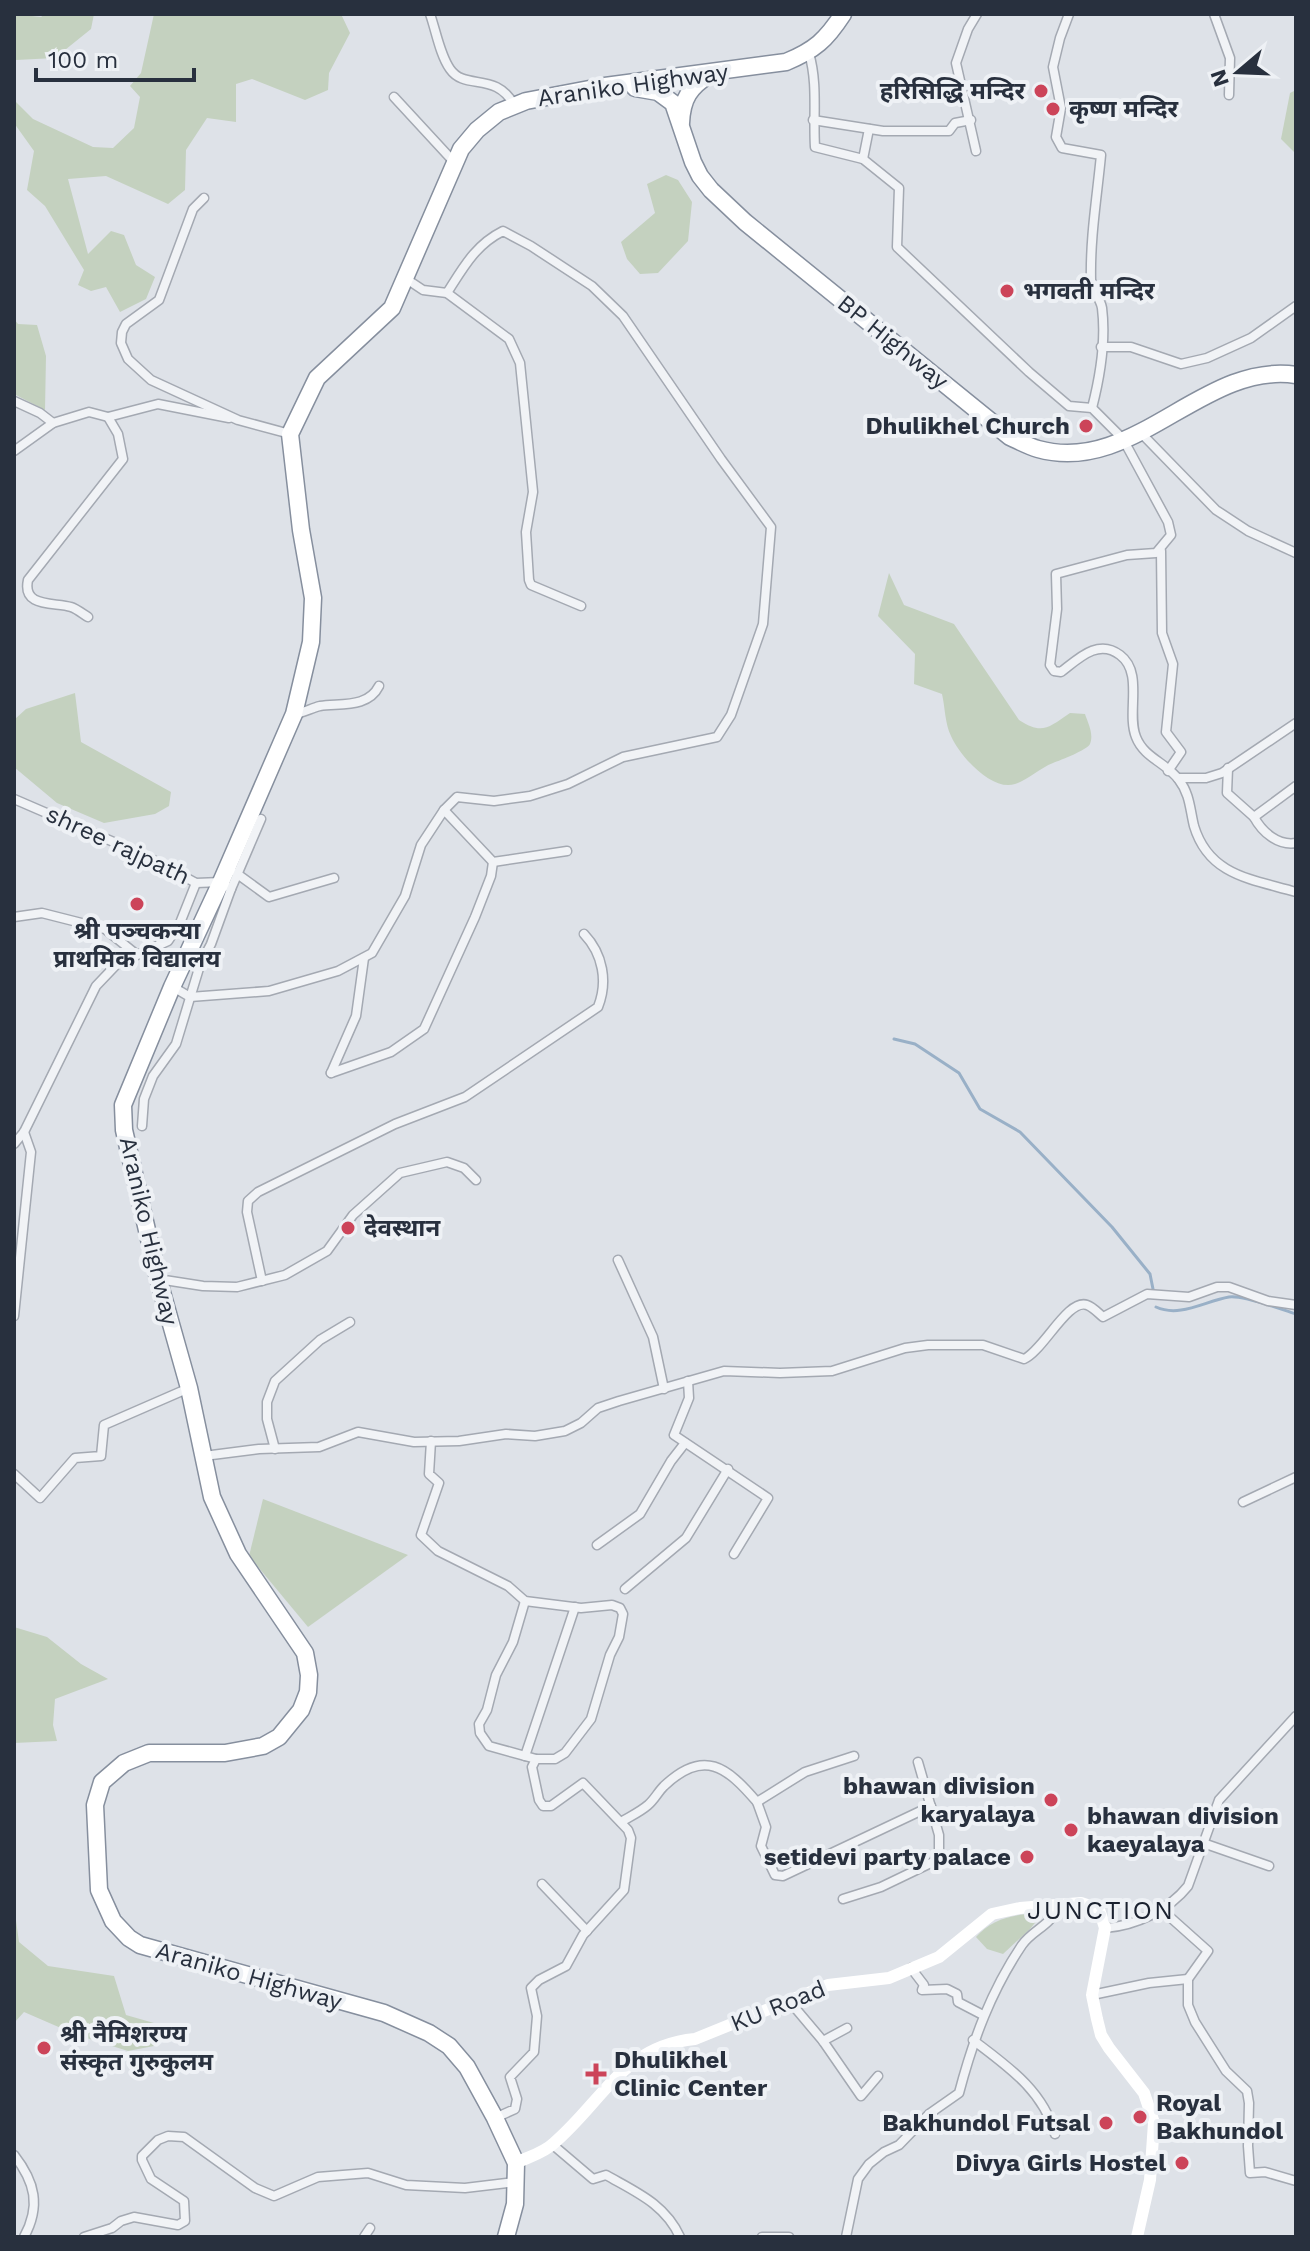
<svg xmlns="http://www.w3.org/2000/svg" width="1310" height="2251" font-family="'Work Sans','Noto Sans Devanagari',sans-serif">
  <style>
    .green { fill: #c4d1bf }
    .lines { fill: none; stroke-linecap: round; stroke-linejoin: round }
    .stream { stroke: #99b0c7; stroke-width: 3 }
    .street-casing { stroke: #a4a9b2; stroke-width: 11 }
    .highway-casing { stroke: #868f9e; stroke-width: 19 }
    .street { stroke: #f1f3f6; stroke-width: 8 }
    .secondary { stroke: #fff; stroke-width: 12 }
    .highway { stroke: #fff; stroke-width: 16 }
    .poi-dot { fill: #cc4459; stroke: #eef1f5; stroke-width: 3 }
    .labels { text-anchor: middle; stroke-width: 8; stroke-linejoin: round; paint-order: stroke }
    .street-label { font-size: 24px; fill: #28303e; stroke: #eef1f5 }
    .poi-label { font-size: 24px; font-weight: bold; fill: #28303e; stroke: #eef1f5; text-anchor: start }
    .neighbourhood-label { font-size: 26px; letter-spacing: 2px; fill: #1a212f; stroke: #eef1f5 }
  </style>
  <rect width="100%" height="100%" fill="#dee2e8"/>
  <g class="green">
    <polygon points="14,14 41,17 45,14 94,14 91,29 55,58 16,60 14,57"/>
    <polygon points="154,14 341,14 350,33 329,73 328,90 305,100 252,79 236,84 236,122 207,118 186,150 185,190 168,204 106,176 68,179 88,254 111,231 124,235 136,265 155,277 146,299 120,312 106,287 91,291 78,285 84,270 45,206 27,190 34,151 14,123 14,100 33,119 93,147 113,148 134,128 140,97 130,86 141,73"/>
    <polygon points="1296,90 1296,154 1281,139 1290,93"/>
    <polygon points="666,175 678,180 692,202 688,241 658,273 640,274 627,259 621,242 655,213 647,184"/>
    <polygon points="14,319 18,324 37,325 46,356 45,410 14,394"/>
    <path d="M889,573L904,605L954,624L1019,720C1042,735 1048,728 1070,713L1085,714C1088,723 1094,734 1090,744C1087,750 1061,760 1053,763C1040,768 1028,780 1015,784C992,792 959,755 951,736C945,724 945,707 942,694L914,684L915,654L878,616Z"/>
    <polygon points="75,693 81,742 171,792 169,806 155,814 104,823 57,803 14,767 14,720 26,709"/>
    <polygon points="263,1499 408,1555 308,1627 249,1556"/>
    <polygon points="14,1627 47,1637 81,1664 108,1679 55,1699 53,1725 57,1741 14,1743"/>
    <polygon points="14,1906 19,1942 48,1966 114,1976 126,2015 161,2025 154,2046 128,2051 77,2035 24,2012 14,2023"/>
    <path d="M1043,1913L1030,1929L1003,1954L987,1949L976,1937C993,1917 1017,1914 1043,1913Z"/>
  </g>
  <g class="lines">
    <g class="stream">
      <polyline points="894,1039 915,1044 959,1073 980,1109 1020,1132 1112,1227 1150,1274 1153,1289"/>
      <path d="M1156,1307C1180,1318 1205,1301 1229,1297C1244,1295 1280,1309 1296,1314"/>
    </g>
    <defs>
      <g id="street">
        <path d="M430,14C436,31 440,55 450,69C465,91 496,71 514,105"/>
        <path d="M1069,14L1060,38L1053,67L1061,108L1056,137L1062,148L1101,155C1097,197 1090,238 1091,280C1092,292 1100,297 1102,308C1106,340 1100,377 1092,408"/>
        <polyline points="1214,14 1230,58 1229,95"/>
        <path d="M809,53C818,84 813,115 815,147L863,159L899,188L897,247L1029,372L1069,406L1092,408L1123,439L1168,522L1171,535L1156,553L1127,555L1056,574L1057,609L1050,665L1054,671L1061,672C1078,659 1098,638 1120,655C1144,673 1126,712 1136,737C1144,758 1167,763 1179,780C1190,794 1190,810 1194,826C1209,876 1252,879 1296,892"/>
        <polyline points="394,97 454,162"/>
        <polyline points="813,120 883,131 949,131 955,123 971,120"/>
        <polyline points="976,151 956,63 968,29 977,14"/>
        <polyline points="863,159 869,129"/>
        <polyline points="204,198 193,209 159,300 126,324 122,332 121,343 128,359 151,380 238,420 290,434"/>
        <polyline points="405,278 423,290 447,293 509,339 520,363 533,492 526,532 529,580 531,585 581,606"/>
        <polyline points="1101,347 1131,347 1181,364 1207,358 1251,338 1296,306"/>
        <polyline points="14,401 40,413 53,423"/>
        <polyline points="108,417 158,404 229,418"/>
        <polyline points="1141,433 1216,510 1248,531 1296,553"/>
        <path d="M14,451L53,423L89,412L108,417L118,434L123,459L28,580C22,608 54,602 71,607C77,609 83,614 88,617"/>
        <polyline points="1161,551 1162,633 1173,664 1166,732 1181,752 1168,771"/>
        <path d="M294,714C304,713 311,708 320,706C341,703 368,708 379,686"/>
        <path d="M1228,768L1227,793L1254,817C1262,832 1278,846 1296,843"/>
        <polyline points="1178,778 1206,778 1222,773 1296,723"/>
        <polyline points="14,799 146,856 196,883 221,882 231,889 211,944 200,965 176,1044 153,1076 144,1099 142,1126"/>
        <path d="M444,810L457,797L494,801L530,796L568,784L623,757L717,737L731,715L763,624L771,527L721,459L623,316L592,286L531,246L503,231C475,245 463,268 447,293"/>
        <polyline points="1254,817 1296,786"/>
        <polyline points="236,873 269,897 334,878"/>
        <polyline points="231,889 261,819"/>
        <polyline points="14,917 42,913 105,929 136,954"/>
        <polyline points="173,987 190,997 269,991 338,971 372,953 405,896 421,845 444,810 493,862 567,851"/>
        <polyline points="331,1073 391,1052 424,1029 475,917 491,876 493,862"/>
        <polyline points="331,1073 356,1016 364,958"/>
        <polyline points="14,1144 24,1132 96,986 117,964 168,941 180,923 196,883"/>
        <polyline points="618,1260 653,1337 664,1389"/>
        <polyline points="158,1279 203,1286 237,1287 285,1275 327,1251 353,1215 400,1173 447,1162 464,1168 476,1180"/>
        <path d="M262,1281L247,1212L248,1201L258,1192L395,1124L465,1097L598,1007C608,982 603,954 584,934"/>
        <polyline points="14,1316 31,1152 24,1132"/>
        <polyline points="688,1381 689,1398 674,1435 768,1498 734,1554"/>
        <polyline points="431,1441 429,1474 439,1483 421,1535 438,1551 508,1586 525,1601 581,1608 612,1605 620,1608 623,1614 619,1637 610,1655 591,1719 565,1753 555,1759 536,1759 532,1767 539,1800 543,1806 551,1806 583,1783 628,1830 631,1838 624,1890 583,1935 566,1966 539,1980 531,1988 537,2016 534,2052 510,2077 517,2099 515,2109 495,2118"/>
        <polyline points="275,1449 267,1419 267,1402 275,1381 320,1340 350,1322"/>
        <path d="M204,1456L259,1449L319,1447L358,1432L414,1442L459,1441L506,1434L535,1436L565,1431L581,1423L598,1408L619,1401L724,1371L780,1373L832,1371L905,1348L928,1345H983L1024,1359C1043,1351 1068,1298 1087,1305C1093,1307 1098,1313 1103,1317L1147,1294L1189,1297L1217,1287H1229L1268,1301L1296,1305"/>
        <polyline points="14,1474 40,1498 75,1458 101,1456 104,1425 189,1388"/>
        <polyline points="1243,1502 1296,1477"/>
        <polyline points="597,1545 640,1514 671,1461 685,1443"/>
        <polyline points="625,1589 686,1538 728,1469"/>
        <polyline points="525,1601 513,1642 496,1675 487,1710 479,1724 480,1733 489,1746 536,1759"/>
        <polyline points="525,1756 575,1607"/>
        <polyline points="757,1802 766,1827 761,1846 775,1875 783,1876 931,1806"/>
        <path d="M621,1822C629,1817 640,1812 648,1805C654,1800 658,1792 664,1786C704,1748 727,1767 757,1802L805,1772L854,1756"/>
        <polyline points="1203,1843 1269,1866"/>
        <polyline points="542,1884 587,1931"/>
        <polyline points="843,1899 881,1887 933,1862 939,1856 939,1835 918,1762"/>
        <polyline points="1161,1909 1208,1951 1188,1979 1188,2005 1195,2022 1226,2071 1247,2091 1249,2103 1248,2146 1250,2173 1265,2172 1296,2181"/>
        <path d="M1105,1928C1135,1926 1169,1910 1188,1886L1219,1800L1296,1716"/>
        <polyline points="911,1968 924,1985 922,1990 947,1989 957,1994 958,2002 983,2015"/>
        <polyline points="1092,1995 1149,1983 1188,1979"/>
        <polyline points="793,2000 796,2009 823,2041 861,2096 878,2076"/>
        <path d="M973,2040C1007,2066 1043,2090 1055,2134"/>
        <polyline points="823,2041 847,2028"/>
        <path d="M553,2145L593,2179L606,2175C636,2192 665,2204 680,2237"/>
        <path d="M14,2155C35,2182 41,2206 24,2237"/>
        <polyline points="84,2237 112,2228 121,2221 134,2217 178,2225 185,2221 184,2201 151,2179 142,2160 142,2156 158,2140 168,2136 184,2137 255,2188 274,2196 318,2177 368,2173 406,2185 465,2188 515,2182"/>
        <polyline points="364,2237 370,2228"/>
        <polyline points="762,2237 789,2237"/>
        <path d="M846,2237L858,2179L869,2164L884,2152L899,2145L929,2114L959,2093C973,2040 991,1991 1022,1945C1033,1929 1052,1926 1058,1905"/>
      </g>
      <g id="highway">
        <path d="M635,88L658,92L673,103L693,162L700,176L711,190L745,222L1010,437C1019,441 1028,446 1038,449C1134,476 1203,361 1296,375"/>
        <path d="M681,123C682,98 690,87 710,74"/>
        <path d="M506,2237L515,2204L516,2163L495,2118L467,2067L449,2046L429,2033L384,2013L140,1945L129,1938L113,1921L99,1890L95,1805L102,1782L124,1763L149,1753H225L263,1746L279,1737L301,1710L308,1692L309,1675L305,1653L238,1554L212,1497L189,1388L158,1278L124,1130L123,1105L172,987L221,882L294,714L311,642L313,598L301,530L290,434L317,378L392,308L461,149L477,130L499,112L526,101L605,86L786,62C815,50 826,40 843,14"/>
      </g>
    </defs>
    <use href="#street" class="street-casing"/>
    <use href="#highway" class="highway-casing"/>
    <use href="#street" class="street"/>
    <path class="secondary" d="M516,2163C528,2157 544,2153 554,2143C603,2101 623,2046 695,2039L828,1985L889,1978L939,1957L992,1914L1020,1908L1081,1903L1099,1909L1105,1928L1092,1995L1097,2019L1101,2035L1109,2048L1144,2093L1154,2123L1150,2180L1137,2237"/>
    <use href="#highway" class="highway"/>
  </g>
  <g class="poi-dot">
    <circle cx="1041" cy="91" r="8"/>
    <circle cx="1053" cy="109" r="8"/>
    <circle cx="1007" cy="291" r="8"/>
    <circle cx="1086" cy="426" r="8"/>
    <circle cx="137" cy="904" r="8"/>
    <circle cx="348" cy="1228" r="8"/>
    <circle cx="1051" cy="1800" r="8"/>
    <circle cx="1071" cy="1830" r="8"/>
    <circle cx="1027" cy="1857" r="8"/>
    <circle cx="44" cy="2048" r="8"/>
    <path d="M592 2062h8v8h8v8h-8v8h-8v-8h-8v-8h8z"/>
    <circle cx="1140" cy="2117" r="8"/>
    <circle cx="1106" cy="2123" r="8"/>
    <circle cx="1182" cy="2163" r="8"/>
  </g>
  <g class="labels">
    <g class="street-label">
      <text transform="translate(633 85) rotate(-8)" y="8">Araniko Highway</text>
      <text transform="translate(893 342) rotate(39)" y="8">BP Highway</text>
      <text transform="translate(118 845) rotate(25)" y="8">shree rajpath</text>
      <text transform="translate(149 1231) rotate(77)" y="8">Araniko Highway</text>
      <text transform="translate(249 1976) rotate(16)" y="8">Araniko Highway</text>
      <text transform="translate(778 2006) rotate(-22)" y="8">KU Road</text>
    </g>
    <g class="poi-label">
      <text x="1025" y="99" text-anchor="end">हरिसिद्धि मन्दिर</text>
      <text x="1069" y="117">कृष्ण मन्दिर</text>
      <text x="1023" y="299">भगवती मन्दिर</text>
      <text x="1070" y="434" text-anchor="end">Dhulikhel Church</text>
      <text x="137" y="939" text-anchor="middle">श्री पञ्चकन्या<tspan x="137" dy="28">प्राथमिक विद्यालय</tspan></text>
      <text x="364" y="1236">देवस्थान</text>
      <text x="1035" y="1794" text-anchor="end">bhawan division<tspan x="1035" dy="28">karyalaya</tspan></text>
      <text x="1087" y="1824">bhawan division<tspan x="1087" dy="28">kaeyalaya</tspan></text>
      <text x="1011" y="1865" text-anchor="end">setidevi party palace</text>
      <text x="60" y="2042">श्री नैमिशरण्य<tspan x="60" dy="28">संस्कृत गुरुकुलम</tspan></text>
      <text x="614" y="2068">Dhulikhel<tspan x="614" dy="28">Clinic Center</tspan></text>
      <text x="1156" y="2111">Royal<tspan x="1156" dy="28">Bakhundol</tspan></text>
      <text x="1090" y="2131" text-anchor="end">Bakhundol Futsal</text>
      <text x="1166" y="2171" text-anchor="end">Divya Girls Hostel</text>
    </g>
    <g class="neighbourhood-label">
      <text x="1101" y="1919">JUNCTION</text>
    </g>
  </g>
  <rect width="1310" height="2251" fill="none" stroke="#28303e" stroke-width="32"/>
  <g transform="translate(1238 72) rotate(251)" stroke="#eef1f5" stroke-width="6" paint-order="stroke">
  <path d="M0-6L14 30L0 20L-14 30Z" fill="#28303e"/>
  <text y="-12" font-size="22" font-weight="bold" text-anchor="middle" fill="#28303e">N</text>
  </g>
  <path d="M36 68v12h158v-12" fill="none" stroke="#28303e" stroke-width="4"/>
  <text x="48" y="68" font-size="24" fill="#28303e" stroke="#eef1f5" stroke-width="6" paint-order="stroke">100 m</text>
</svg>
